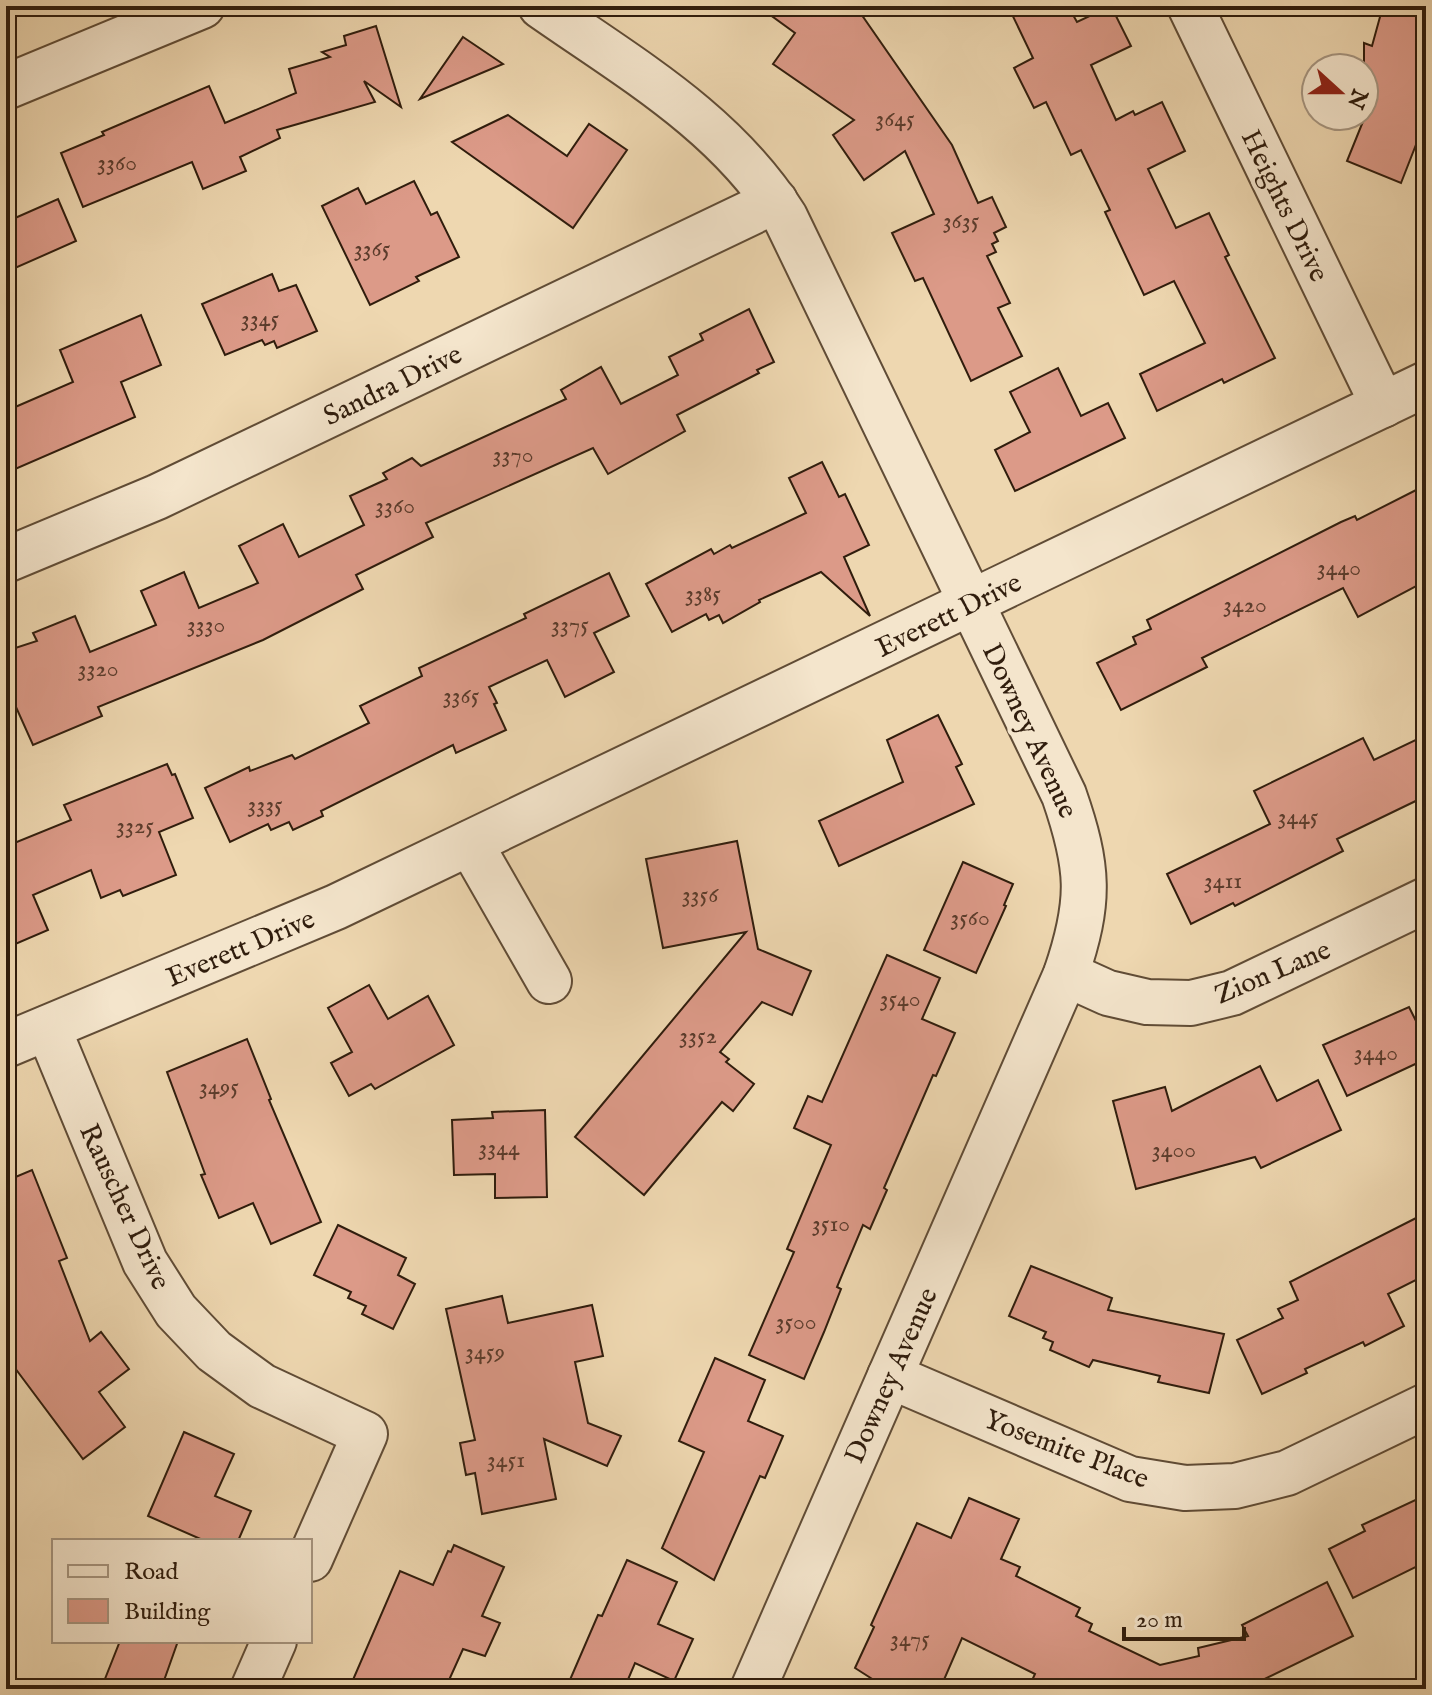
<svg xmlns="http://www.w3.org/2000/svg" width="1432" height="1695" font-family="'IM FELL English',serif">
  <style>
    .building { fill: #dc9a88; stroke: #301d0d; stroke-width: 2 }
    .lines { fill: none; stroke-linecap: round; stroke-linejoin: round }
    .street-casing { stroke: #604c36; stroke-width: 48 }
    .street { stroke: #f4e5cc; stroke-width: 44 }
    .labels { text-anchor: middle; stroke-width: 8; stroke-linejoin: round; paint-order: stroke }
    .number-label { font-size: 24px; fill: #5b3c2c }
    .street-label { font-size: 28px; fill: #301d0d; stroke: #f4e5cc }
  </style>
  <rect width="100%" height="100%" fill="#eed7b0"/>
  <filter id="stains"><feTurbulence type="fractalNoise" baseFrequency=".0025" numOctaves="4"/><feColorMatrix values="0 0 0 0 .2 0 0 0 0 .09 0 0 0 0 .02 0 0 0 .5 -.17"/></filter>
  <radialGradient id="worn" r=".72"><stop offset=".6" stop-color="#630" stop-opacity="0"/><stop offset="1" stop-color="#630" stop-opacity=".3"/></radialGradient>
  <g class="building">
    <polygon points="758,6 851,6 859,11 952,145 978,203 992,197 1006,227 994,233 998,241 992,244 996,252 987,256 1010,303 998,308 1022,356 971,381 923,278 915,281 892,233 934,214 905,151 864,180 833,135 854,120 773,64 795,33"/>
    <polygon points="1008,6 1068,6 1077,22 1111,6 1131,46 1091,65 1116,120 1133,111 1135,115 1162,102 1185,151 1148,169 1176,228 1209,213 1229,255 1225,257 1275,358 1224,383 1222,379 1157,411 1140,374 1205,343 1174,281 1144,295 1105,212 1110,210 1081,150 1071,155 1046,102 1034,108 1014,68 1033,58"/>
    <polygon points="1383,6 1395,6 1426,15 1426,119 1401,183 1347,161 1364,119 1364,43 1372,46"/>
    <polygon points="376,26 401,107 364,81 375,102 277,130 280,138 240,157 246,171 203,189 192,162 83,207 61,153 104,135 102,132 209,86 225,123 296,93 289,69 330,57 322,52 346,45 344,36"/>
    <polygon points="463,37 503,64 420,99"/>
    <polygon points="508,115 567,156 589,124 627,150 573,228 452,142"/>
    <polygon points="414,181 431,215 437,212 459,257 416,277 419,281 370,305 322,206 358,188 366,204"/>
    <polygon points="58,199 76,241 6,272 6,222"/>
    <polygon points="272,274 279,291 296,285 317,331 277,348 274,341 265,345 262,340 225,355 202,304"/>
    <polygon points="749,309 774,362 757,370 759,373 677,415 685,431 608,474 593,448 426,523 433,537 356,575 363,589 263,640 98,707 102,716 33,745 16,707 6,711 6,651 37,641 33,633 75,616 90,652 156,625 141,591 184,572 199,608 258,583 239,546 283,524 299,557 364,525 350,496 387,479 383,473 412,458 421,466 566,399 561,390 601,367 621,404 678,375 669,357 703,340 700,334"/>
    <polygon points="141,315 161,365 121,382 135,417 6,473 6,411 73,382 60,350"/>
    <polygon points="1058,368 1081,416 1108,403 1125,438 1015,491 995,450 1030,432 1010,392"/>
    <polygon points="822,462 839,497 845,494 869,545 844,557 870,616 821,572 759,600 760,602 723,623 719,615 709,620 706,614 672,632 646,584 711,549 714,554 730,545 732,548 806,513 789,478"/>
    <polygon points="1426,485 1426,581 1358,617 1343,588 1202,658 1207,667 1121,710 1097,663 1136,644 1133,637 1151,629 1147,620 1341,522 1355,516 1357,520"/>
    <polygon points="609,573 629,616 594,633 614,672 565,697 547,660 489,687 497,703 494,704 506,730 456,753 453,745 321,811 323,816 293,830 289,822 271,830 268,824 230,842 205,788 249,767 250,771 292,755 295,759 369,723 360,706 422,676 419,668 526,618 524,614"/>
    <polygon points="938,715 962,764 956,767 974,804 839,866 819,821 903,782 887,740"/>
    <polygon points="1426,735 1426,796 1337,839 1343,851 1235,906 1233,903 1191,924 1167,874 1270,824 1254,791 1363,738 1374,760"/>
    <polygon points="167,764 172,775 175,774 193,818 159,832 176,875 123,896 120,890 101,898 91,870 33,895 48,930 6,948 6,832 12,844 71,820 64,805"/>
    <polygon points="737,841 758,949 811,971 792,1015 762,1002 720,1052 729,1059 726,1062 754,1084 733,1111 722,1102 644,1195 575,1137 746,932 663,948 646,859"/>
    <polygon points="963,862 1013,884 1004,905 1006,906 976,973 924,950"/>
    <polygon points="887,955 940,978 922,1019 955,1033 936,1076 933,1075 884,1188 887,1190 870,1229 863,1225 837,1287 841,1289 824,1332 804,1379 749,1355 794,1252 787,1249 831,1145 794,1128 808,1096 822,1102"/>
    <polygon points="369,985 388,1019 428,996 454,1045 375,1089 371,1084 349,1096 331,1063 352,1052 328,1008"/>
    <polygon points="1409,1007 1426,1041 1426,1059 1347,1096 1323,1045"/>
    <polygon points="247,1039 271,1099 269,1100 321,1222 271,1244 253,1203 219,1218 201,1175 205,1174 167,1072"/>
    <polygon points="1260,1066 1277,1101 1318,1080 1341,1130 1261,1168 1255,1157 1136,1189 1113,1101 1165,1087 1172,1111"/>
    <polygon points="545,1110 547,1197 495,1198 495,1174 454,1175 452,1120 493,1118 492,1112"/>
    <polygon points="32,1170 67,1258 59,1261 90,1341 101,1332 129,1369 99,1392 125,1427 83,1459 6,1356 6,1181"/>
    <polygon points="1426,1213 1426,1275 1388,1294 1404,1326 1365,1346 1363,1342 1305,1369 1307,1373 1262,1394 1237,1340 1283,1318 1278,1309 1298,1300 1290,1282"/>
    <polygon points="338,1225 406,1258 398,1275 415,1284 393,1329 362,1314 366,1306 348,1298 351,1292 314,1275"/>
    <polygon points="1031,1266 1112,1298 1108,1310 1224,1334 1209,1393 1158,1382 1160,1376 1093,1360 1089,1367 1050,1350 1053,1342 1043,1338 1046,1332 1009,1316"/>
    <polygon points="502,1296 508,1323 592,1305 603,1356 575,1362 588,1423 621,1436 607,1466 544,1439 556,1499 482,1514 475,1473 466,1475 460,1443 475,1440 446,1309"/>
    <polygon points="715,1358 765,1380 748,1421 783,1436 765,1478 760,1476 714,1580 662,1548 704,1452 679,1441"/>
    <polygon points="184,1432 234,1454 215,1496 251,1511 238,1541 205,1541 148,1516"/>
    <polygon points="1426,1495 1426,1562 1353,1598 1329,1549 1365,1531 1362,1525"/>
    <polygon points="969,1498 1019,1519 1001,1559 1020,1567 1016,1576 1080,1608 1076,1616 1092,1624 1089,1631 1160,1665 1199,1656 1198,1648 1248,1636 1242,1625 1327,1582 1353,1636 1244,1689 1028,1689 1035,1674 962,1638 940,1689 888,1689 855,1668 874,1627 871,1625 917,1523 951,1538"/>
    <polygon points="454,1545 504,1567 482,1616 500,1623 485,1656 463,1649 445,1689 349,1689 400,1571 433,1585 448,1551 451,1552"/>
    <polygon points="627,1560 677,1582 658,1624 693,1639 674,1681 635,1663 624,1689 566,1689 598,1615 602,1616"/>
    <polygon points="120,1641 178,1641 161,1689 101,1689"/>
  </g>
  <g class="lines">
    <defs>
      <g id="street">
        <path d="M541,6C631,69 725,122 785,217L1064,795C1089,867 1091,901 1066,974L753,1689"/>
        <polyline points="1190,6 1383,405"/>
        <polyline points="6,87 202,6"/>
        <polyline points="6,560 157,497 775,201"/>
        <polyline points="470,843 549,981"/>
        <polyline points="1066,974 1108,993 1147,1002 1191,1003 1232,993 1426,900"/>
        <polyline points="48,1028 145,1262 176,1311 214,1351 262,1386 365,1434 310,1559"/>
        <polyline points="6,1045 336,907 1426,384"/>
        <polyline points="890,1376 1130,1479 1185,1488 1235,1486 1287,1473 1426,1406"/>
        <polyline points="253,1689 274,1641"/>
      </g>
    </defs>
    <use href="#street" class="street-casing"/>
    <use href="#street" class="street"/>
  </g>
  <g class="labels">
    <g class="number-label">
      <text x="895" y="126">3645</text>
      <text x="117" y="170">3360</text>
      <text x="961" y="228">3635</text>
      <text x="372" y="256">3365</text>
      <text x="260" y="326">3345</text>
      <text x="513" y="462">3370</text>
      <text x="395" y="513">3360</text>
      <text x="1339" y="575">3440</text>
      <text x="703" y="601">3385</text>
      <text x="1245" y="612">3420</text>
      <text x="206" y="632">3330</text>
      <text x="570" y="632">3375</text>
      <text x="98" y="676">3320</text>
      <text x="461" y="703">3365</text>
      <text x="265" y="812">3335</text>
      <text x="1298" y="824">3445</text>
      <text x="135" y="833">3325</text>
      <text x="1223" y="888">3411</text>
      <text x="700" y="902">3356</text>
      <text x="970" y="925">3560</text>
      <text x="900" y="1006">3540</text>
      <text x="698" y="1043">3352</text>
      <text x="1376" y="1060">3440</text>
      <text x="219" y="1094">3495</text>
      <text x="499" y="1155">3344</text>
      <text x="1174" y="1157">3400</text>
      <text x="831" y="1231">3510</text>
      <text x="796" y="1329">3500</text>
      <text x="485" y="1359">3459</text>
      <text x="506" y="1467">3451</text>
      <text x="910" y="1646">3475</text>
    </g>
    <g class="street-label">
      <text transform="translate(1286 205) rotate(64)" y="10">Heights Drive</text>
      <text transform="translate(392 384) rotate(-26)" y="10">Sandra Drive</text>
      <text transform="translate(948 614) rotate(-26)" y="10">Everett Drive</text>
      <text transform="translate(1031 730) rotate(65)" y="10">Downey Avenue</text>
      <text transform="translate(240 947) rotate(-23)" y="10">Everett Drive</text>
      <text transform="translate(1272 971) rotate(-23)" y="10">Zion Lane</text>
      <text transform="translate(126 1206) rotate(65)" y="10">Rauscher Drive</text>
      <text transform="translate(890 1375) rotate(-66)" y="10">Downey Avenue</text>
      <text transform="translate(1067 1448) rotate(21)" y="10">Yosemite Place</text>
    </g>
  </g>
  <rect width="1432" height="1695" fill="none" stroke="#eed7b0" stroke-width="32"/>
  <rect x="8" y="8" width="1416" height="1679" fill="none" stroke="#301d0d" stroke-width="4"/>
  <rect x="16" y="16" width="1400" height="1663" fill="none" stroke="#301d0d" stroke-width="2"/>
  <rect x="52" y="1539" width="260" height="104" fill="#f4e5cc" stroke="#a69580" stroke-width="2"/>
  <rect x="68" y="1565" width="40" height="12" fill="#f4e5cc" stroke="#a69580" stroke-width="2"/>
  <text x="124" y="1579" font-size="24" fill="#301d0d">Road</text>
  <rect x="68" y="1599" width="40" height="24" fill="#dc9a88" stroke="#a69580" stroke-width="2"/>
  <text x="124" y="1619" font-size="24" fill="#301d0d">Building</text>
  <g transform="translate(1340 92) rotate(111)"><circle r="38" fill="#f4e5cc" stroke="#a69580" stroke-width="2"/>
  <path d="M0-6L14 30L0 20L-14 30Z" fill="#8f2418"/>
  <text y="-12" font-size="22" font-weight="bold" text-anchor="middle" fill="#301d0d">N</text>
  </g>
  <path d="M1124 1627v12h120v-12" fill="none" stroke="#301d0d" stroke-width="4"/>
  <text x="1136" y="1627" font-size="24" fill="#301d0d" stroke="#f4e5cc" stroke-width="6" paint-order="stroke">20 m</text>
  <rect width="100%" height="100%" filter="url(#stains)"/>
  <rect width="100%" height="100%" fill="url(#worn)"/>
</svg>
